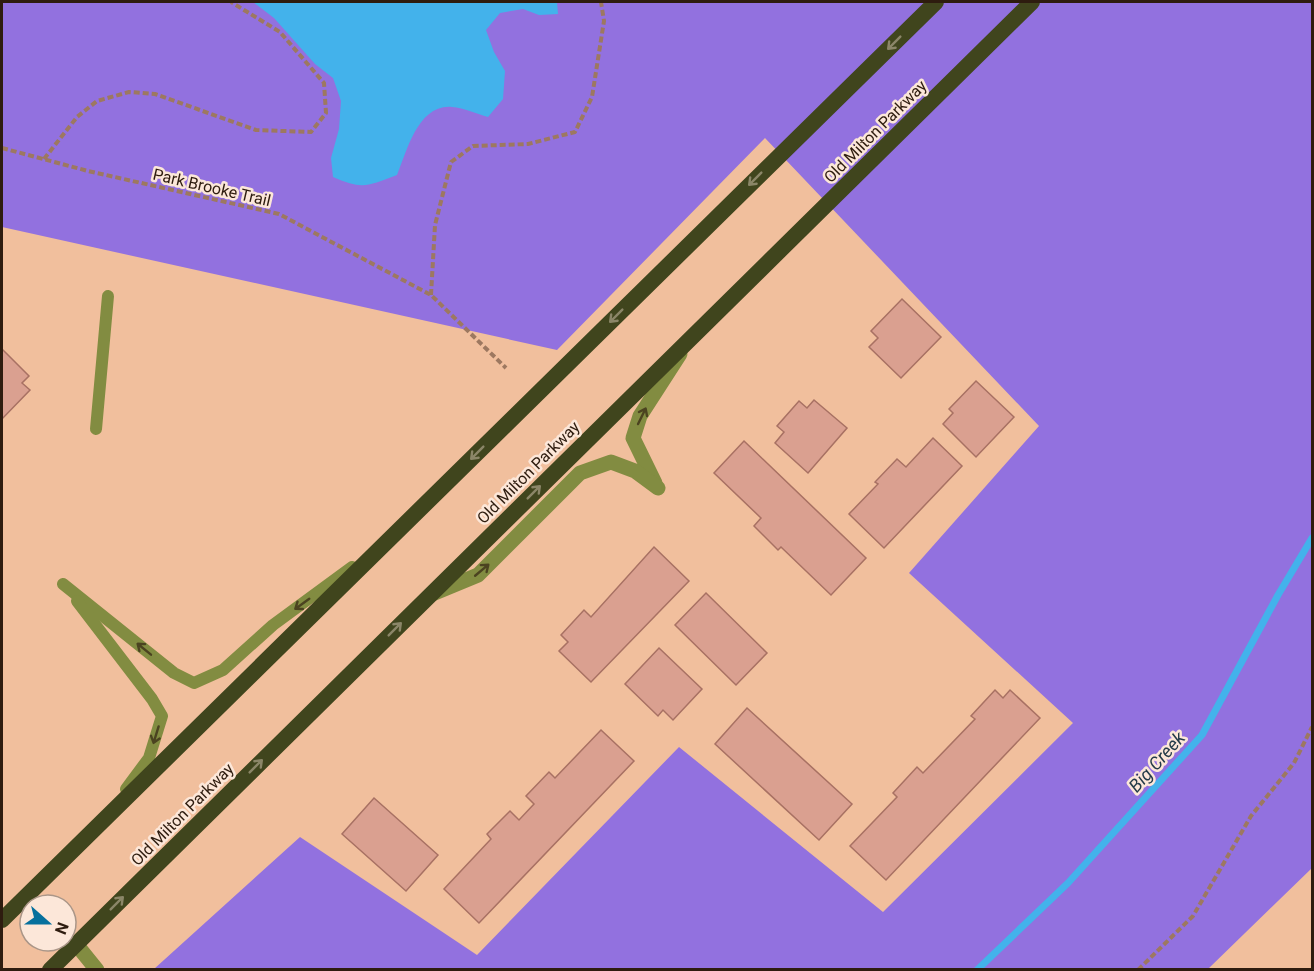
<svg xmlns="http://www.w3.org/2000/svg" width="1314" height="971" font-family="Roboto,sans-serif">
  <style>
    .forest { fill: #9271df }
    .water { fill: #43b2eb }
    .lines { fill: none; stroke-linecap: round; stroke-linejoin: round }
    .stream { stroke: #43b2eb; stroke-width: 7 }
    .building { fill: #daa090; stroke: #a87163; stroke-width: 1.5 }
    .path { stroke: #9d7860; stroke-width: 4; stroke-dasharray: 6 3; stroke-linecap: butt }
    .service { stroke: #828c41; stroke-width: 12 }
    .minor { stroke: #828c41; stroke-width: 15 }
    .trunk { stroke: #40451d; stroke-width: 16 }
    .oneway { stroke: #8b8668 }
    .oneway2 { stroke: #4b4320 }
    .labels { text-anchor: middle; stroke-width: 5; stroke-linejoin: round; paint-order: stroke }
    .street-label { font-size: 16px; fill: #2e1c0f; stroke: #fce7d9 }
    .water-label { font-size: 18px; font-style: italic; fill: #243b49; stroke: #fce7d9 }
  </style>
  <rect width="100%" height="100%" fill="#f1bf9d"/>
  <polygon class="forest" points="2,2 1312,2 1312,868 1208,969 154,969 300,837 477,955 679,747 883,912 1073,723 909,573 1039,426 765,138 557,350 2,227"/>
  <path class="water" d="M253,2H557L558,14L539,15L523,9L500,13L486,30L494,52L505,71L503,99L488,117C477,114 464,108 452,107C418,104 407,151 397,175C367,186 363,190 333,177L331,158L339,129L341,101L333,78L315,64L274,18Z"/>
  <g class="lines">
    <polyline class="stream" points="977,970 1068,883 1202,735 1278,595 1312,538"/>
  </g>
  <g class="building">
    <polygon points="902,299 941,337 901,378 869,347 878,338 871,331"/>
    <polygon points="2,349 29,376 22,383 30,390 2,419"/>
    <polygon points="976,381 1014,417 976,457 943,424 953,413 949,409"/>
    <polygon points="814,400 847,428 808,473 775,443 784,432 777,426 799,401 807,408"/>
    <polygon points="933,438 962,466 884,548 849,514 878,484 875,482 897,459 906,467"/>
    <polygon points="744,441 866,558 831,595 781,547 778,550 754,526 761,518 714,473"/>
    <polygon points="654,547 689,581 591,682 559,651 568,642 561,635 584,610 591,617"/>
    <polygon points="706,593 767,653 736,685 675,625"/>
    <polygon points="659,648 702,689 673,720 663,710 658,716 625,684"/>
    <polygon points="995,690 1003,698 1010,690 1040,718 886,880 850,846 897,797 893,793 917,767 923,773 975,719 971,716"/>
    <polygon points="747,708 852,804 819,840 715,744"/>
    <polygon points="601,730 634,761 479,923 444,889 491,839 487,834 510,811 519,820 534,804 526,796 549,772 555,778"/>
    <polygon points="374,798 438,855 406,891 342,834"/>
  </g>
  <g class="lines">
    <g class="path">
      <polyline points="2,148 88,171 279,214 431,295 506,368"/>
      <polyline points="44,159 77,117 97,101 129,92 155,94 256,130 311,132 326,113 324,83 280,32 231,2"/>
      <polyline points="431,295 435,225 451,162 473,146 528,144 575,132 592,97 604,21 601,2"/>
      <polyline points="1138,970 1193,916 1251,816 1294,763 1312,727"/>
    </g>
    <g class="service">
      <polyline points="96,429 108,296"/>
      <polyline points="63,584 174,673 194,683 223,670 273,625 352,567"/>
      <polyline points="77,601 152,699 162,716 149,758 126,789"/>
    </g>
    <g class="minor">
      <polyline points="655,483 633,438 640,416 680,354"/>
      <polyline points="432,594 478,575 580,473 611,462 635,471 658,488"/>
      <polyline points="76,944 97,970"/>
    </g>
    <g class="trunk">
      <polyline points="2,920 936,2"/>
      <polyline points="50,970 1032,2"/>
    </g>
  </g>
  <defs><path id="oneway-shaft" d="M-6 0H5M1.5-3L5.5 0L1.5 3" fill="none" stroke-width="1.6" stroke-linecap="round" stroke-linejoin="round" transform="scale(1.5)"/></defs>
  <g class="oneway">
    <use href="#oneway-shaft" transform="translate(894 43) rotate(135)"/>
    <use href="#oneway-shaft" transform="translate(755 179) rotate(135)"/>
    <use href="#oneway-shaft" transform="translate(616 316) rotate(135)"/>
    <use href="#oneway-shaft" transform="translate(477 453) rotate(135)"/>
    <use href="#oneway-shaft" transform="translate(534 492) rotate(-45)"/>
    <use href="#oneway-shaft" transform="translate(395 629) rotate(-45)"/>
    <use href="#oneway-shaft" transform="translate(256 766) rotate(-45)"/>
    <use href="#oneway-shaft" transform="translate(117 903) rotate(-45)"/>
  </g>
  <g class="oneway2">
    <use href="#oneway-shaft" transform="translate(642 416) rotate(-64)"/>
    <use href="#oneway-shaft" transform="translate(482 570) rotate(-40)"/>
    <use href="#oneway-shaft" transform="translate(302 604) rotate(144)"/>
    <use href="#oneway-shaft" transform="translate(144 649) rotate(-141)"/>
    <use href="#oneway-shaft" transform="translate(156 735) rotate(107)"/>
  </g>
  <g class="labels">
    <g class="street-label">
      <text transform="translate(875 131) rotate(-45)" y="6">Old Milton Parkway</text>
      <text transform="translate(212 187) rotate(13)" y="6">Park Brooke Trail</text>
      <text transform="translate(528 472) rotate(-45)" y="6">Old Milton Parkway</text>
      <text transform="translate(182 814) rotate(-45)" y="6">Old Milton Parkway</text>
    </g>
    <g class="water-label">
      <text transform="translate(1157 762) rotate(-48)" y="6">Big Creek</text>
    </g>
  </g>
  <rect width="1314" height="971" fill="none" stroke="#2e1c0f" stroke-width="6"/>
  <g transform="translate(48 923) rotate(111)"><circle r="28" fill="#fce7d9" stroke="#aa9688" stroke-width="1.5"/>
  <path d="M0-4.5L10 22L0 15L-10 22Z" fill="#06709d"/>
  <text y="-9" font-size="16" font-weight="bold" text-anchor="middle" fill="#2e1c0f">N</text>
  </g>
</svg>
